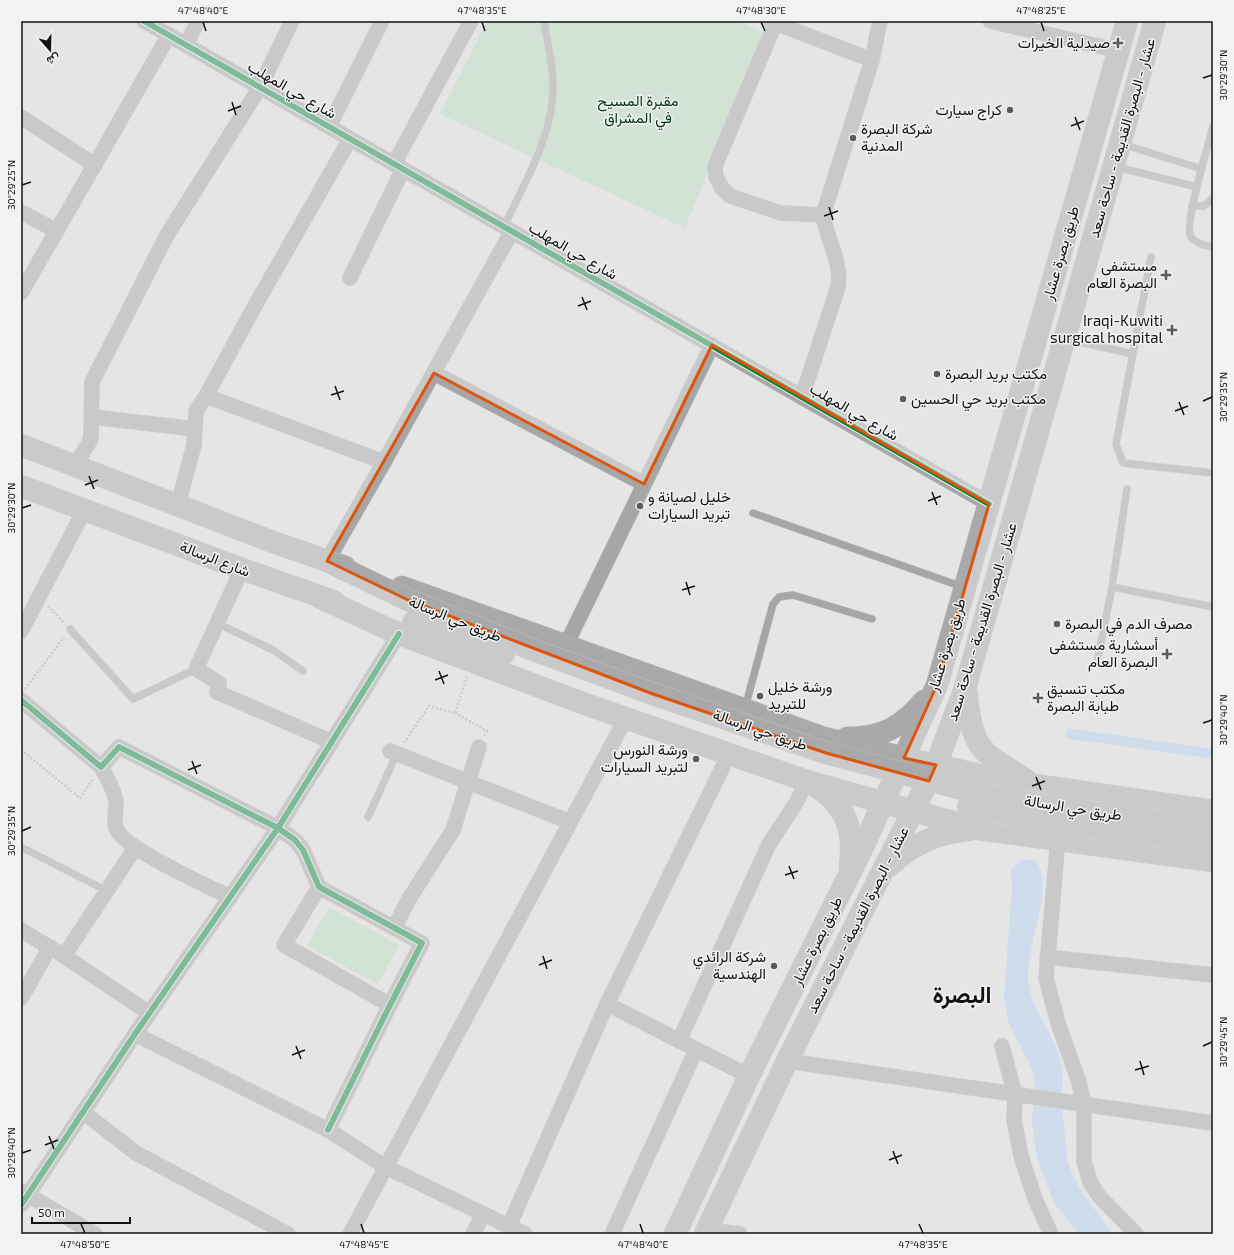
<svg xmlns="http://www.w3.org/2000/svg" width="1234" height="1255" font-family="'Exo 2',Vazirmatn,sans-serif">
  <style>
    .green { fill: #bbddc1 }
    .water { fill: #b3d1f4 }
    .lines { fill: none; stroke-linecap: round; stroke-linejoin: round }
    .service-casing { stroke: #c3c3c3; stroke-width: 8 }
    .minor-casing { stroke: #c3c3c3; stroke-width: 16 }
    .primary-casing { stroke: #c3c3c3; stroke-width: 23 }
    .path { stroke: #abacac; stroke-width: 2.5; stroke-dasharray: 2 2; stroke-linecap: butt }
    .service { stroke: #a6a6a7; stroke-width: 7 }
    .minor { stroke: #a6a6a7; stroke-width: 15 }
    .primary { stroke: #a9a9aa; stroke-width: 22 }
    .primary-bridge-casing { stroke: #c3c3c3; stroke-width: 23; stroke-linecap: butt }
    .primary-bridge { stroke: #a9a9aa; stroke-width: 22 }
    .cycleway-casing { stroke: #f1f2f3; stroke-width: 8 }
    .cycleway { stroke: #00873e; stroke-width: 6 }
    .marked { fill: none; stroke: #dd550c; stroke-width: 3; stroke-linejoin: round }
    .ticks { fill: none; stroke: #111212; stroke-width: 1.5 }
    .poi-dot { fill: #5b5c5c; stroke: #f1f2f3; stroke-width: 1.5 }
    .labels { text-anchor: middle; stroke-width: 3; stroke-linejoin: round; paint-order: stroke }
    .poi-label { font-size: 15px; fill: #111212; stroke: #f1f2f3; text-anchor: end }
    .street-label { font-size: 15px; fill: #111212; stroke: #f1f2f3 }
    .park-label { font-size: 15px; fill: #003412; stroke: #f1f2f3 }
    .town-label { font-size: 23px; font-weight: bold; fill: #111212; stroke: #f1f2f3 }
    .neatline { fill: none; stroke: #111212; stroke-width: 1.5 }
    .ticks-label { font-size: 10px; text-anchor: middle; fill: #111212 }
  </style>
  <rect width="100%" height="100%" fill="#e5e5e5"/>
  <g class="green">
    <polygon points="487,21 738,21 765,33 685,228 440,114"/>
    <polygon points="329,907 399,945 378,984 307,946"/>
  </g>
  <g class="water">
    <polygon points="1068,728 1213,749 1213,759 1065,738"/>
    <path d="M1024,859L1036,861C1055,887 1027,945 1028,976C1029,1010 1055,1033 1061,1063C1064,1074 1062,1085 1062,1096C1061,1112 1065,1128 1066,1144C1067,1150 1066,1157 1068,1162C1075,1188 1098,1211 1112,1234H1079L1054,1203L1037,1159L1032,1121L1035,1081L1033,1071L1008,1022L1004,996L1012,887C1011,872 1008,867 1024,859Z"/>
  </g>
  <g class="lines">
    <defs>
      <g id="service">
        <path d="M1213,126C1209,143 1183,227 1191,237C1196,244 1206,246 1213,247"/>
        <polyline points="1122,144 1202,169"/>
        <polyline points="1117,167 1197,187"/>
        <polyline points="1192,206 1204,206 1213,198"/>
        <path d="M504,226C524,185 555,131 553,84C553,63 547,42 544,21"/>
        <polyline points="1151,257 1116,444 1123,463 1213,473"/>
        <polyline points="1067,339 1133,354"/>
        <polyline points="753,513 963,587"/>
        <polyline points="1112,587 1213,607"/>
        <polyline points="217,623 273,650 303,671"/>
        <polyline points="70,629 133,699 196,669"/>
        <polyline points="1098,658 1112,587 1127,489"/>
        <polyline points="745,708 773,604 779,597 793,595 872,619"/>
        <polyline points="368,817 397,753"/>
        <polyline points="21,847 107,891"/>
      </g>
      <g id="minor">
        <polyline points="144,21 989,504"/>
        <polyline points="770,21 872,60"/>
        <polyline points="990,21 1120,51"/>
        <polyline points="775,24 715,166 716,177 722,188 730,196 781,213 823,215"/>
        <polyline points="186,45 198,21"/>
        <polyline points="21,117 95,165"/>
        <polyline points="329,127 382,21"/>
        <polyline points="394,164 471,21"/>
        <polyline points="21,212 57,231"/>
        <polyline points="350,278 403,169"/>
        <polyline points="21,293 169,35"/>
        <polyline points="434,373 644,484"/>
        <polyline points="206,396 384,462"/>
        <path d="M802,397L838,287C842,262 827,240 823,215L872,60L880,21"/>
        <polyline points="93,417 195,429"/>
        <polyline points="75,466 91,439 92,382 167,235 260,87 292,21"/>
        <polyline points="178,505 194,445 196,411 206,396 252,311 350,139"/>
        <polyline points="327,561 384,462 512,231"/>
        <polyline points="242,569 196,669 219,683 217,692 332,742"/>
        <polyline points="21,631 85,509"/>
        <polyline points="566,645 712,345"/>
        <polyline points="21,700 101,767 119,747 278,828 295,840 303,850 319,887 422,943 390,1005 328,1130"/>
        <polyline points="390,751 570,822"/>
        <path d="M101,767C107,778 114,789 116,801C117,810 113,819 116,828C122,848 208,886 230,897"/>
        <polyline points="1058,839 1046,978 1058,1023 1079,1082 1084,1105 1084,1161 1090,1182 1099,1196 1136,1234"/>
        <polyline points="319,887 284,945 390,1005"/>
        <polyline points="394,928 409,899 453,830 479,747"/>
        <polyline points="21,930 64,956 149,1013"/>
        <polyline points="64,956 135,848"/>
        <polyline points="1047,957 1213,975"/>
        <polyline points="21,998 50,947"/>
        <polyline points="607,1004 749,1076"/>
        <polyline points="135,1034 328,1130 386,1167 525,1234"/>
        <polyline points="679,1041 769,844 796,803 807,781"/>
        <polyline points="1002,1046 1015,1095 1014,1120 1021,1156 1035,1199 1051,1234"/>
        <polyline points="787,1061 1213,1123"/>
        <polyline points="83,1112 136,1153 288,1234"/>
        <polyline points="21,1191 95,1234"/>
        <polyline points="21,1205 135,1034 278,828 399,634"/>
        <polyline points="509,1226 607,1004 729,754"/>
        <polyline points="707,1230 740,1234"/>
        <polyline points="350,1234 626,718"/>
        <polyline points="473,1234 483,1214"/>
        <polyline points="612,1234 696,1050"/>
      </g>
      <g id="primary">
        <polyline points="21,445 273,542 345,567"/>
        <polyline points="21,486 242,569 333,601"/>
        <polyline points="402,587 824,738 904,758 1002,780 1213,811"/>
        <polyline points="319,597 399,634 585,704 807,781 978,829 1213,861"/>
        <path d="M966,691C973,748 977,750 1025,779"/>
        <path d="M847,738C882,738 902,727 924,701"/>
        <path d="M818,788C846,805 855,833 850,865"/>
        <path d="M889,866C913,844 936,833 969,830"/>
        <polyline points="675,1234 749,1076 860,853 937,685 1127,21"/>
        <polyline points="705,1234 787,1061 936,765 965,688 1155,21"/>
      </g>
    </defs>
    <use href="#service" class="service-casing"/>
    <use href="#minor" class="minor-casing"/>
    <use href="#primary" class="primary-casing"/>
    <g class="path">
      <polyline points="48,606 64,623"/>
      <polyline points="25,689 64,637"/>
      <polyline points="455,713 487,731 484,736"/>
      <polyline points="404,743 429,706 455,713 467,677"/>
      <polyline points="21,750 80,798 92,780"/>
    </g>
    <use href="#service" class="service"/>
    <use href="#minor" class="minor"/>
    <use href="#primary" class="primary"/>
    <defs>
      <g id="primary-bridge">
        <polyline points="327,561 408,600 536,651 653,694 826,753 981,794 1098,813 1213,827"/>
        <polyline points="413,622 504,654"/>
        <path d="M968,806C1049,824 1131,833 1213,843"/>
      </g>
    </defs>
    <use href="#primary-bridge" class="primary-bridge-casing"/>
    <use href="#primary-bridge" class="primary-bridge"/>
    <defs>
      <g id="cycleway">
        <polyline points="144,21 989,504"/>
        <polyline points="21,700 101,767 119,747 278,828 295,840 303,850 319,887 422,943 390,1005 328,1130"/>
        <polyline points="21,1205 135,1034 278,828 399,634"/>
      </g>
    </defs>
    <use href="#cycleway" class="cycleway-casing"/>
    <use href="#cycleway" class="cycleway"/>
  </g>
  <path d="M0 0H1234V1255H0ZM712,345L989,504L937,685L904,758L936,765L929,781L826,753L653,694L408,600L327,561L434,373L644,484Z" fill="#e5e5e5" fill-opacity=".55" fill-rule="evenodd"/>
  <path class="marked" d="M712,345L989,504L937,685L904,758L936,765L929,781L826,753L653,694L408,600L327,561L434,373L644,484Z"/>
  <path class="ticks" d="M203,22L206,31M482,22L485,31M761,22L765,31M1041,22L1044,31M1203,78L1212,75M232,102L236,115M228,111L241,106M1075,117L1080,130M1071,126L1084,121M22,185L31,182M829,207L833,220M824,216L838,211M582,297L587,310M578,306L591,301M335,386L340,400M331,395L344,391M1203,401L1212,397M1179,402L1184,415M1175,411L1188,406M89,476L94,489M85,485L98,480M932,492L937,505M928,501L941,496M22,508L31,505M686,582L690,595M682,590L695,586M439,671L444,684M435,680L448,675M1203,723L1212,720M192,761L197,774M188,770L201,765M1036,777L1041,790M1032,786L1045,781M22,831L31,827M789,866L794,879M785,875L798,871M543,956L547,969M539,965L552,960M296,1046L301,1059M1203,1046L1212,1042M292,1055L305,1050M1140,1061L1144,1075M1135,1070L1149,1066M49,1136L54,1149M45,1145L58,1140M893,1151L898,1164M22,1153L31,1150M889,1160L902,1155M81,1224L85,1233M361,1224L364,1233M640,1224L643,1233M919,1224L923,1233"/>
  <g class="poi-dot">
    <path d="M1116 37h4v4h4v4h-4v4h-4v-4h-4v-4h4z"/>
    <circle cx="1010" cy="110" r="4"/>
    <circle cx="853" cy="138" r="4"/>
    <path d="M1164 269h4v4h4v4h-4v4h-4v-4h-4v-4h4z"/>
    <path d="M1170 324h4v4h4v4h-4v4h-4v-4h-4v-4h4z"/>
    <circle cx="937" cy="374" r="4"/>
    <circle cx="903" cy="399" r="4"/>
    <circle cx="640" cy="506" r="4"/>
    <circle cx="1057" cy="624" r="4"/>
    <path d="M1165 648h4v4h4v4h-4v4h-4v-4h-4v-4h4z"/>
    <circle cx="760" cy="696" r="4"/>
    <path d="M1036 692h4v4h4v4h-4v4h-4v-4h-4v-4h4z"/>
    <circle cx="696" cy="759" r="4"/>
    <circle cx="774" cy="966" r="4"/>
  </g>
  <g class="labels">
    <g class="poi-label">
      <text x="1110" y="48">صيدلية الخيرات</text>
      <text x="1002" y="115">كراج سيارت</text>
      <text x="861" y="134" text-anchor="start">شركة البصرة<tspan x="861" dy="17">المدنية</tspan></text>
      <text x="1157" y="271">مستشفى<tspan x="1157" dy="17">البصرة العام</tspan></text>
      <text x="1163" y="326">Iraqi-Kuwiti<tspan x="1163" dy="17">surgical hospital</tspan></text>
      <text x="945" y="379" text-anchor="start">مكتب بريد البصرة</text>
      <text x="911" y="404" text-anchor="start">مكتب بريد حي الحسين</text>
      <text x="648" y="502" text-anchor="start">خليل لصيانة و<tspan x="648" dy="17">تبريد السيارات</tspan></text>
      <text x="1065" y="629" text-anchor="start">مصرف الدم في البصرة</text>
      <text x="1158" y="650">أسشارية مستشفى<tspan x="1158" dy="17">البصرة العام</tspan></text>
      <text x="768" y="692" text-anchor="start">ورشة خليل<tspan x="768" dy="17">للتبريد</tspan></text>
      <text x="1047" y="694" text-anchor="start">مكتب تنسيق<tspan x="1047" dy="17">طبابة البصرة</tspan></text>
      <text x="688" y="755">ورشة النورس<tspan x="688" dy="17">لتبريد السيارات</tspan></text>
      <text x="766" y="962">شركة الرائدي<tspan x="766" dy="17">الهندسية</tspan></text>
    </g>
    <g class="street-label">
      <text transform="translate(292 90) rotate(30)" y="5">شارع حي المهلب</text>
      <text transform="translate(1122 138) rotate(-74)" y="5">عشار - البصرة القديمة - ساحة سعد</text>
      <text transform="translate(573 251) rotate(30)" y="5">شارع حي المهلب</text>
      <text transform="translate(1061 253) rotate(-74)" y="5">طريق بصرة عشار</text>
      <text transform="translate(854 412) rotate(30)" y="5">شارع حي المهلب</text>
      <text transform="translate(215 559) rotate(21)" y="5">شارع الرسالة</text>
      <text transform="translate(455 619) rotate(22)" y="5">طريق حي الرسالة</text>
      <text transform="translate(982 622) rotate(-73)" y="5">عشار - البصرة القديمة - ساحة سعد</text>
      <text transform="translate(947 645) rotate(-73)" y="5">طريق بصرة عشار</text>
      <text transform="translate(760 730) rotate(19)" y="5">طريق حي الرسالة</text>
      <text transform="translate(1073 808) rotate(9)" y="5">طريق حي الرسالة</text>
      <text transform="translate(858 920) rotate(-63)" y="5">عشار - البصرة القديمة - ساحة سعد</text>
      <text transform="translate(817 941) rotate(-64)" y="5">طريق بصرة عشار</text>
    </g>
    <g class="park-label">
      <text x="638" y="106">مقبرة المسيح<tspan x="638" dy="17">في المشراق</tspan></text>
    </g>
    <g class="town-label">
      <text x="962" y="1003">البصرة</text>
    </g>
  </g>
  <rect width="1234" height="1255" fill="none" stroke="#f1f2f3" stroke-width="44"/>
  <g transform="translate(50 50) rotate(160)" stroke="#f1f2f3" stroke-width="3" paint-order="stroke">
  <path d="M0-3L7 15L0 10L-7 15Z" fill="#111212"/>
  <text y="-6" font-size="11" font-weight="bold" text-anchor="middle" fill="#111212">ش</text>
  </g>
  <path d="M32 1217v6h98v-6" fill="none" stroke="#111212" stroke-width="2"/>
  <text x="38" y="1217" font-size="12" fill="#111212" stroke="#f1f2f3" stroke-width="3" paint-order="stroke">50 m</text>
  <rect x="22" y="22" width="1190" height="1211" class="neatline"/>
  <g class="ticks-label">
    <text x="203" y="14">47°48'40"E</text>
    <text x="482" y="14">47°48'35"E</text>
    <text x="761" y="14">47°48'30"E</text>
    <text x="1041" y="14">47°48'25"E</text>
    <text transform="translate(1223 75) rotate(-90)" y="4">30°29'30"N</text>
    <text transform="translate(11 185) rotate(-90)" y="4">30°29'25"N</text>
    <text transform="translate(1223 397) rotate(-90)" y="4">30°29'35"N</text>
    <text transform="translate(11 508) rotate(-90)" y="4">30°29'30"N</text>
    <text transform="translate(1223 720) rotate(-90)" y="4">30°29'40"N</text>
    <text transform="translate(11 831) rotate(-90)" y="4">30°29'35"N</text>
    <text transform="translate(1223 1042) rotate(-90)" y="4">30°29'45"N</text>
    <text transform="translate(11 1153) rotate(-90)" y="4">30°29'40"N</text>
    <text x="85" y="1248">47°48'50"E</text>
    <text x="364" y="1248">47°48'45"E</text>
    <text x="643" y="1248">47°48'40"E</text>
    <text x="923" y="1248">47°48'35"E</text>
  </g>
</svg>
